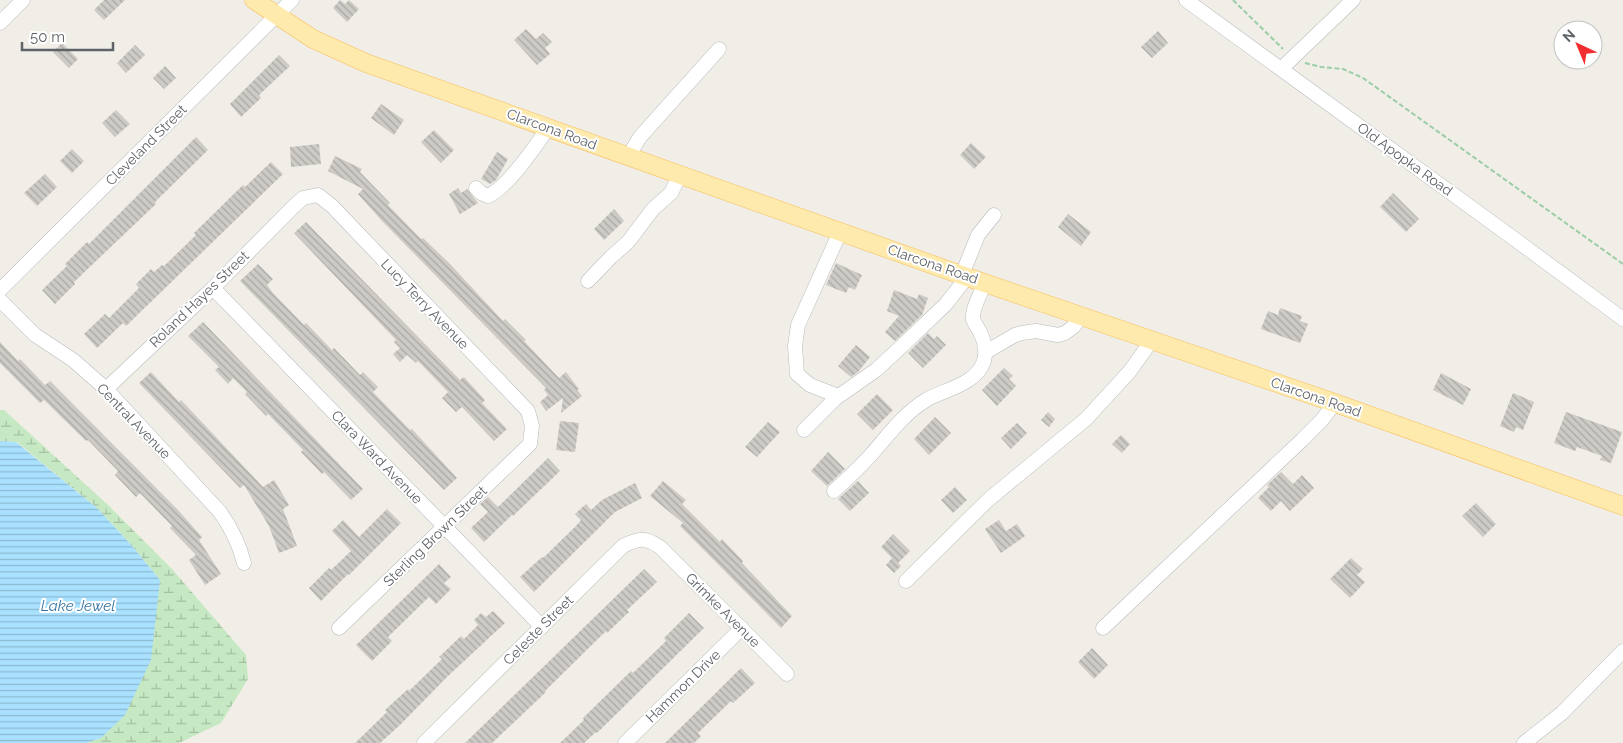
<svg xmlns="http://www.w3.org/2000/svg" width="1623" height="743" font-family="Raleway,sans-serif">
  <style>
    .wetland { fill: url(#wetland-marsh) }
    .water { fill: url(#water-rules) }
    .building { fill: url(#building-back-hatch) }
    .lines { fill: none; stroke-linecap: round; stroke-linejoin: round }
    .minor-casing { stroke: #b7babe; stroke-width: 15 }
    .major-casing { stroke: #f7bd59; stroke-width: 19 }
    .path { stroke: #9ccda6; stroke-width: 2; stroke-dasharray: 5 2.5; stroke-linecap: butt }
    .minor { stroke: #fff; stroke-width: 14 }
    .major { stroke: #ffeaae; stroke-width: 18 }
    .labels { text-anchor: middle; stroke-width: 4; stroke-linejoin: round; paint-order: stroke }
    .street-label { font-size: 14px; fill: #5e6368; stroke: #fff }
    .water-label { font-size: 15px; font-style: italic; fill: #3a77a4; stroke: #fff }
  </style>
  <defs>
    <pattern id="wetland-marsh" width="20" height="14" patternUnits="userSpaceOnUse" patternTransform="scale(1.25)"><rect width="20" height="14" fill="#c6e9c3"/><path d="M1 5h8M5 5V1M11 12h8M15 12V8" fill="none" stroke="#a4c0a2"/></pattern>
    <pattern id="water-rules" width="6" height="5" patternUnits="userSpaceOnUse" patternTransform="scale(1.25)"><rect width="6" height="5" fill="#a9e1ff"/><path d="M0 2.5h6" fill="none" stroke="#8dbad2"/></pattern>
    <pattern id="building-back-hatch" width="6" height="6" patternUnits="userSpaceOnUse" patternTransform="scale(1.25)"><rect width="6" height="6" fill="#cecbc6"/><path d="M-1 5l2 2M0 0l6 6M5-1l2 2" fill="none" stroke="#aaa8a5"/></pattern>
  </defs>
  <rect width="100%" height="100%" fill="#f1eee7"/>
  <polygon class="wetland" points="0,410 4,410 107,504 172,569 246,655 248,679 221,723 179,743 86,743 101,738 160,580 133,547 98,509 17,442 0,441"/>
  <polygon class="water" points="0,441 16,442 98,509 133,547 160,580 151,660 125,715 101,738 86,743 0,743"/>
  <g class="building">
    <polygon points="104,0 125,0 104,20 94,10"/>
    <polygon points="340,0 345,4 349,0 359,9 347,22 333,8"/>
    <polygon points="526,29 536,39 543,33 552,42 545,48 550,54 537,65 514,40"/>
    <polygon points="1158,31 1168,43 1152,58 1141,47"/>
    <polygon points="62,43 78,59 69,68 53,52"/>
    <polygon points="135,45 145,55 126,73 117,63"/>
    <polygon points="279,55 290,66 259,95 261,98 241,117 230,104"/>
    <polygon points="165,66 176,78 164,89 153,78"/>
    <polygon points="381,104 404,120 394,135 371,118"/>
    <polygon points="116,110 130,124 115,137 102,123"/>
    <polygon points="434,130 454,150 441,163 421,142"/>
    <polygon points="196,137 208,150 155,202 156,204 74,282 75,284 55,304 42,290 67,266 65,264 87,242 89,244"/>
    <polygon points="971,143 986,157 974,169 960,155"/>
    <polygon points="319,144 321,164 291,167 290,147"/>
    <polygon points="72,149 84,161 72,173 60,161"/>
    <polygon points="497,152 508,159 496,180 490,184 481,179"/>
    <polygon points="335,156 362,169 360,172 390,203 388,205 421,239 423,238 450,264 503,321 505,319 526,340 524,341 559,378 566,372 579,389 577,390 582,396 561,413 563,398 546,411 540,402 548,395 544,390 546,388 382,221 358,194 363,189 328,171"/>
    <polygon points="271,162 283,174 126,326 123,323 97,348 84,334 105,314 109,318 139,288 136,284 151,269 154,272 162,265 164,266 196,235 194,233 243,185 245,187"/>
    <polygon points="45,174 57,187 37,206 24,193"/>
    <polygon points="458,188 461,193 467,189 478,203 460,214 449,194"/>
    <polygon points="1393,193 1419,219 1406,232 1380,207"/>
    <polygon points="614,209 624,221 604,240 594,229"/>
    <polygon points="1068,214 1091,232 1081,246 1058,227"/>
    <polygon points="306,222 460,380 464,377 485,400 482,403 507,429 494,441 462,407 456,412 442,398 448,392 418,361 416,363 407,355 400,362 393,354 400,348 394,342 396,340 294,233"/>
    <polygon points="836,263 862,275 855,290 849,287 846,293 826,285"/>
    <polygon points="258,264 273,279 267,285 273,293 304,325 306,323 332,350 334,348 360,375 363,372 378,387 373,392 410,430 412,429 457,478 444,490 240,281"/>
    <polygon points="894,290 917,299 919,294 928,298 922,315 895,341 885,332 899,316 887,311"/>
    <polygon points="1280,308 1302,316 1300,321 1308,324 1300,343 1261,329 1268,311 1278,315"/>
    <polygon points="203,322 363,489 351,500 324,472 322,474 301,452 303,450 268,414 266,416 245,394 247,392 233,378 228,384 215,370 219,367 188,336"/>
    <polygon points="928,333 934,339 937,336 946,345 923,368 908,353"/>
    <polygon points="0,342 18,361 20,359 45,385 50,381 178,510 202,537 199,540 221,574 205,585 189,560 196,555 170,528 172,526 140,493 136,497 115,475 118,471 88,440 86,441 44,400 40,403 0,363"/>
    <polygon points="856,345 870,357 858,372 851,377 838,366"/>
    <polygon points="1004,368 1013,376 1009,379 1016,386 997,406 982,390"/>
    <polygon points="151,372 179,402 181,400 263,487 274,480 289,505 283,509 297,546 279,553 269,526 244,485 240,488 139,383"/>
    <polygon points="1441,373 1471,389 1463,405 1433,390"/>
    <polygon points="1513,393 1534,402 1523,430 1516,427 1514,432 1500,426"/>
    <polygon points="877,394 893,410 873,430 857,414"/>
    <polygon points="1048,412 1055,419 1049,427 1041,420"/>
    <polygon points="1566,412 1622,432 1611,463 1600,460 1602,456 1577,447 1575,451 1554,443"/>
    <polygon points="935,417 951,433 929,455 914,439"/>
    <polygon points="560,421 579,423 575,452 556,450"/>
    <polygon points="768,422 780,432 757,457 745,447"/>
    <polygon points="1017,423 1027,433 1011,449 1001,438"/>
    <polygon points="1121,435 1130,444 1122,453 1112,444"/>
    <polygon points="828,452 845,469 827,486 811,471"/>
    <polygon points="548,458 560,471 513,516 512,515 484,542 471,528 488,512 480,504 488,497 498,507"/>
    <polygon points="1281,472 1293,484 1302,475 1314,488 1290,511 1281,501 1271,511 1258,498 1269,487 1267,485"/>
    <polygon points="663,481 686,500 682,504 720,542 722,539 743,561 742,563 792,616 781,628 680,526 683,523 650,496"/>
    <polygon points="858,481 869,493 850,511 838,499"/>
    <polygon points="635,483 642,498 615,512 534,592 520,577 542,557 543,558 575,527 581,520 575,514 586,504 591,510 602,500"/>
    <polygon points="955,487 967,500 953,513 941,500"/>
    <polygon points="1476,503 1496,524 1483,537 1462,516"/>
    <polygon points="387,509 401,523 349,575 348,574 321,601 309,588 329,568 331,570 351,551 332,531 343,520 359,537"/>
    <polygon points="999,520 1006,531 1017,524 1025,536 1001,553 985,529"/>
    <polygon points="893,534 910,551 898,563 901,566 894,573 886,565 892,558 881,547"/>
    <polygon points="1351,558 1363,569 1357,575 1365,582 1350,598 1330,579"/>
    <polygon points="439,564 451,577 444,583 451,589 436,604 429,597 388,637 392,641 372,661 356,645"/>
    <polygon points="644,569 657,582 627,610 629,612 607,633 606,631 545,691 546,692 492,743 465,743"/>
    <polygon points="493,611 505,623 447,677 400,725 380,743 355,743 387,712 385,710 408,689 409,691 442,659 439,657 461,636 464,639 478,625 474,620 481,613 486,617"/>
    <polygon points="689,613 704,628 597,733 596,732 584,743 560,743 584,720 583,718 631,671 633,673 666,641 664,638"/>
    <polygon points="1092,648 1108,665 1094,679 1078,662"/>
    <polygon points="741,668 755,683 733,703 731,701 698,733 701,736 694,743 665,743"/>
  </g>
  <g class="lines">
    <defs>
      <g id="minor">
        <polyline points="1186,0 1509,235 1623,319"/>
        <polyline points="0,23 23,0"/>
        <polyline points="1281,69 1353,0"/>
        <polyline points="628,157 640,137 719,49"/>
        <path d="M476,188L481,193L488,196C508,187 535,147 548,128"/>
        <polyline points="962,275 978,235 994,215"/>
        <polyline points="588,281 611,257 628,242 653,209 671,193 680,175"/>
        <polyline points="213,288 542,627"/>
        <polyline points="0,290 292,0"/>
        <path d="M0,300L35,335L73,360L106,389L220,512C232,529 239,543 244,563"/>
        <polyline points="986,352 1015,335 1022,333 1036,331 1058,335 1065,333 1073,327 1082,316"/>
        <polyline points="106,389 213,288 292,208 303,198 318,195 332,206 528,411 532,426 530,444 339,628"/>
        <polyline points="838,396 810,385 797,374 795,346 798,325 840,232"/>
        <polyline points="804,430 836,398 876,370 902,346 946,304 967,277"/>
        <path d="M834,491C846,480 858,469 869,457C887,437 903,414 926,400C945,389 976,385 984,361C987,351 985,342 980,332C978,328 974,323 973,319C972,308 981,293 985,283"/>
        <polyline points="906,581 988,500 1086,419 1130,371 1152,340"/>
        <polyline points="1103,628 1302,440 1321,421 1335,403"/>
        <path d="M424,743L623,546C639,538 645,537 660,547L787,674"/>
        <polyline points="625,743 742,628"/>
        <polyline points="1524,743 1562,713 1623,651"/>
      </g>
      <polyline id="major" points="254,0 313,39 366,63 967,277 1335,403 1623,506"/>
    </defs>
    <use href="#minor" class="minor-casing"/>
    <use href="#major" class="major-casing"/>
    <g class="path">
      <polyline points="1233,0 1283,49"/>
      <polyline points="1305,63 1321,67 1343,69 1363,78 1623,264"/>
    </g>
    <use href="#minor" class="minor"/>
    <use href="#major" class="major"/>
  </g>
  <g class="labels">
    <g class="street-label">
      <text transform="translate(552 129) rotate(20)" y="5">Clarcona Road</text>
      <text transform="translate(146 145) rotate(-45)" y="5">Cleveland Street</text>
      <text transform="translate(1405 159) rotate(36)" y="5">Old Apopka Road</text>
      <text transform="translate(933 264) rotate(19)" y="5">Clarcona Road</text>
      <text transform="translate(199 299) rotate(-44)" y="5">Roland Hayes Street</text>
      <text transform="translate(425 304) rotate(46)" y="5">Lucy Terry Avenue</text>
      <text transform="translate(1316 397) rotate(19)" y="5">Clarcona Road</text>
      <text transform="translate(134 421) rotate(46)" y="5">Central Avenue</text>
      <text transform="translate(377 457) rotate(46)" y="5">Clara Ward Avenue</text>
      <text transform="translate(435 536) rotate(-44)" y="5">Sterling Brown Street</text>
      <text transform="translate(723 610) rotate(45)" y="5">Grimke Avenue</text>
      <text transform="translate(538 630) rotate(-45)" y="5">Celeste Street</text>
      <text transform="translate(683 686) rotate(-44)" y="5">Hammon Drive</text>
    </g>
    <g class="water-label">
      <text x="78" y="611">Lake Jewel</text>
    </g>
  </g>
  <g transform="translate(1578 45) rotate(316)"><circle r="24" fill="#ffffff" stroke="#bfc1c3"/>
  <path d="M0-4L9 19L0 12L-9 19Z" fill="#f12d30"/>
  <text y="-8" font-size="14" font-weight="bold" text-anchor="middle" fill="#5e6368">N</text>
  </g>
  <path d="M22 42v8h91v-8" fill="none" stroke="#5e6368" stroke-width="2.5"/>
  <text x="30" y="42" font-size="15" fill="#5e6368" stroke="#ffffff" stroke-width="4" paint-order="stroke">50 m</text>
</svg>
